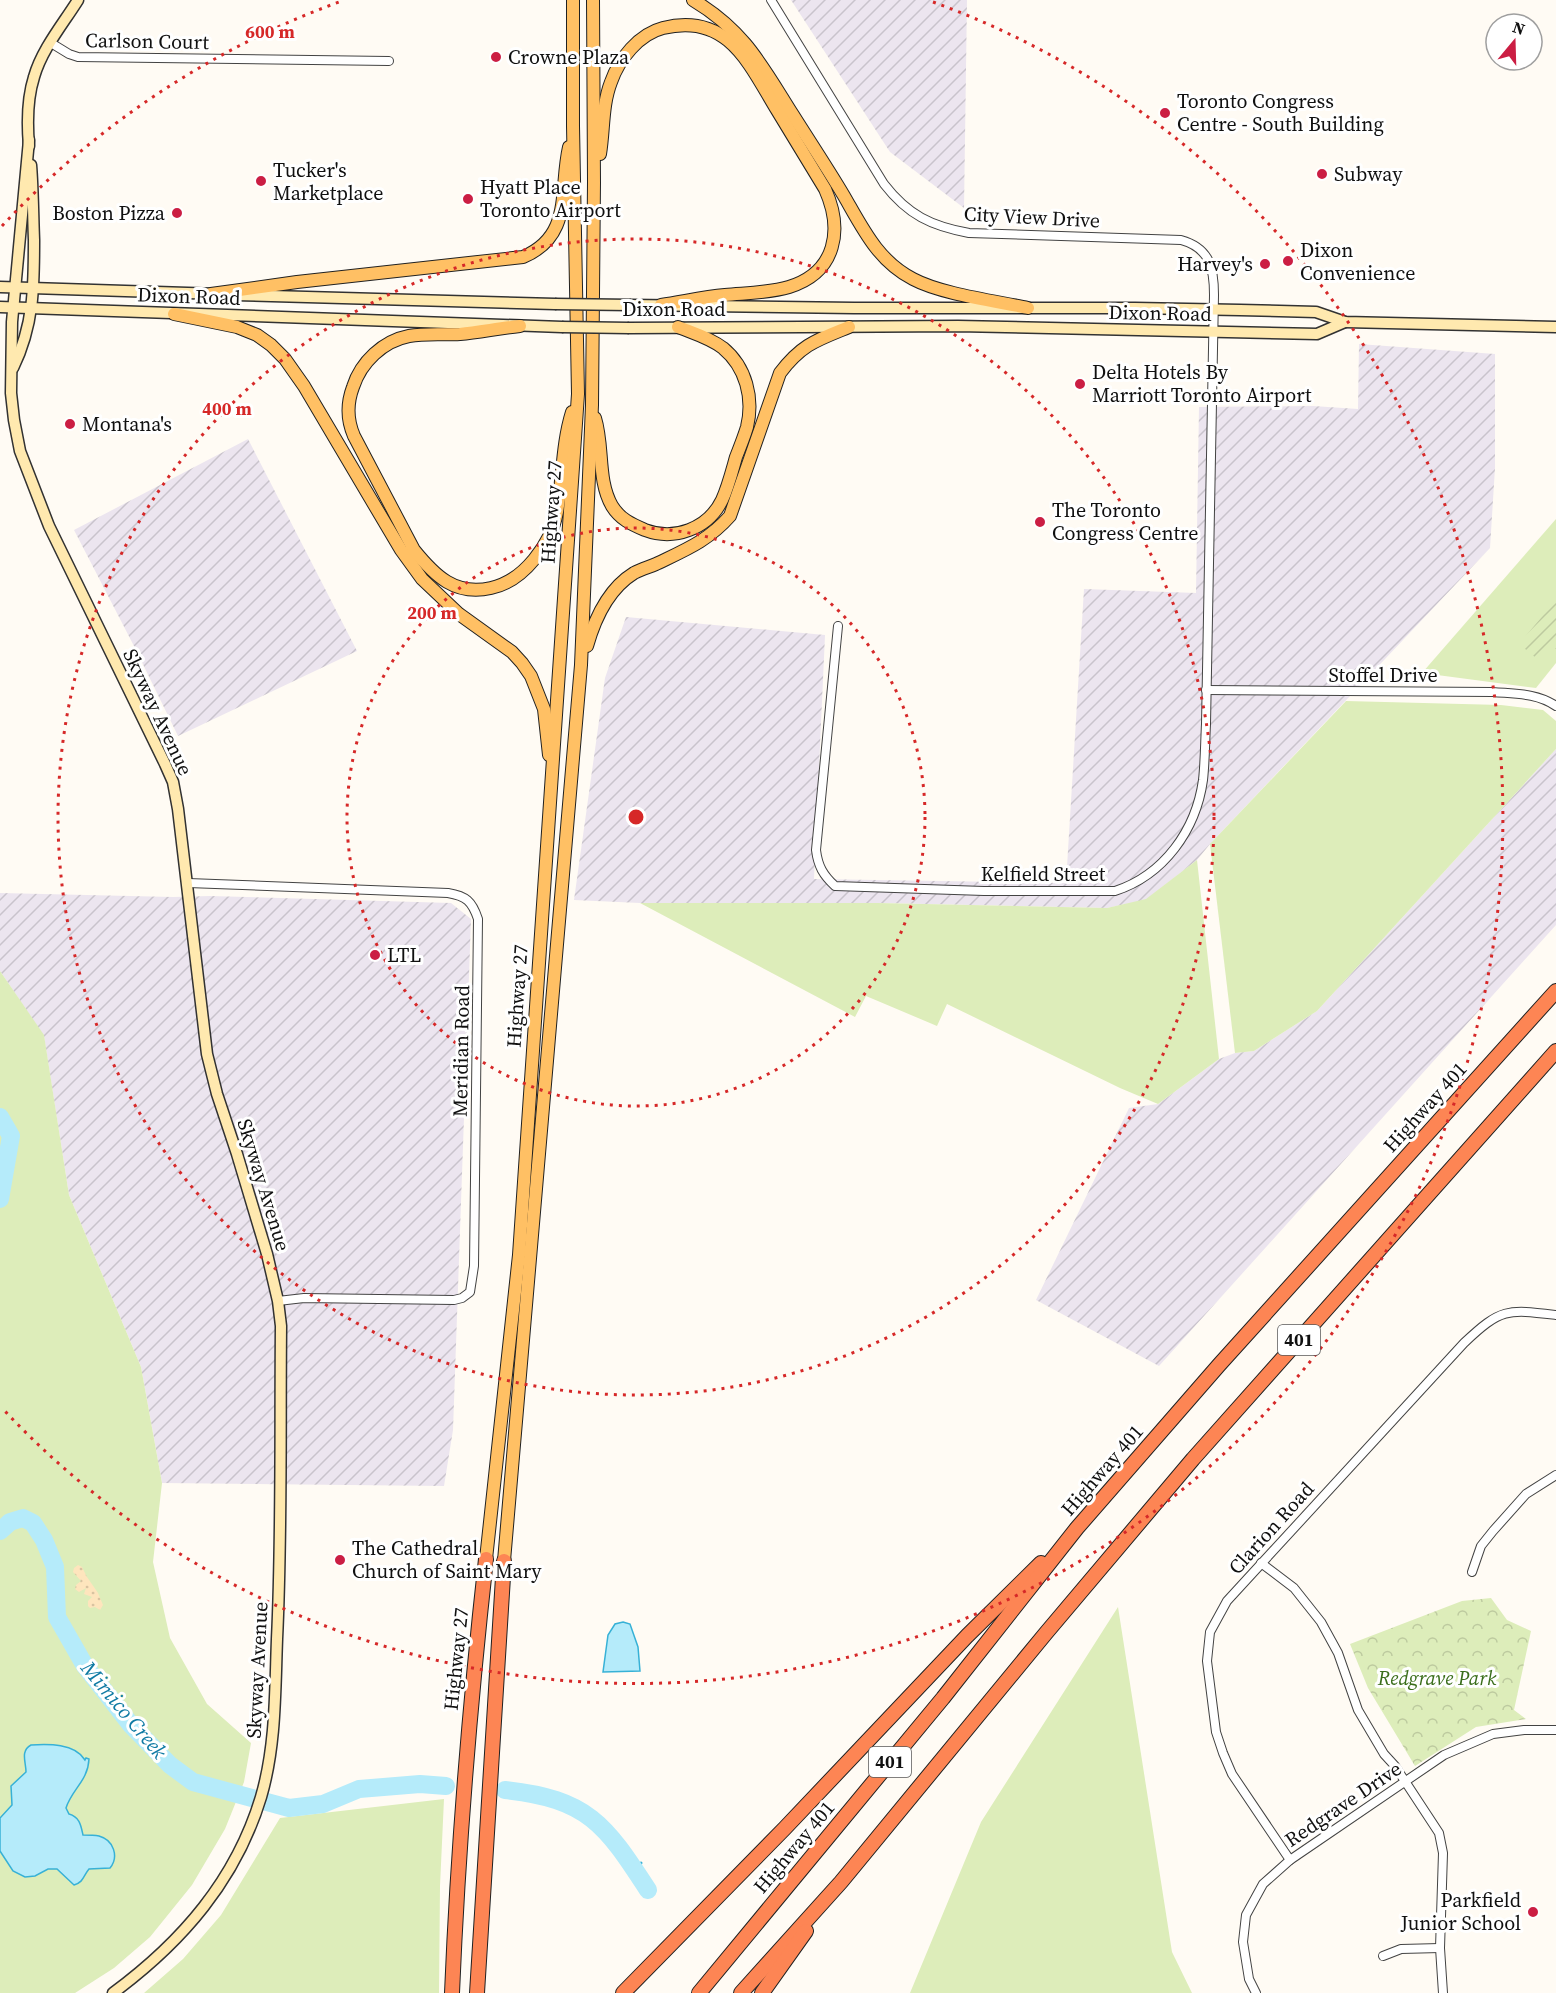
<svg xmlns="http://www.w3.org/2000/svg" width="1556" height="1993" font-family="'Source Serif 4',serif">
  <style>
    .industrial { fill: url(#industrial-furrows) }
    .grass { fill: #ddedba }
    .sand { fill: url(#sand-dots) }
    .park { fill: url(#park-crowns) }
    .garden { fill: url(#garden-furrows) }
    .water { fill: #b5ebfa; stroke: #37b1d6; stroke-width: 1.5 }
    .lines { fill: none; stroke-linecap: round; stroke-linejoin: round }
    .stream { stroke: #37b1d6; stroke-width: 3 }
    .river { stroke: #b5ebfa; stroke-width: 18 }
    .street-casing { stroke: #434343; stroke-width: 10 }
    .secondary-casing { stroke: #323232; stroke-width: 13 }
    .primary-casing { stroke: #212121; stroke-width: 14 }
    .highway-casing { stroke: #212121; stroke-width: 16 }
    .street { stroke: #fff; stroke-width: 8 }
    .secondary { stroke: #ffe9af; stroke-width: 10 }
    .primary { stroke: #ffc064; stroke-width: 12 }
    .highway { stroke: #fd8554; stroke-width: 14 }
    .secondary-bridge-casing { stroke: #323232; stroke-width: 13; stroke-linecap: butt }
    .secondary-bridge { stroke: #ffe9af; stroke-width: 10 }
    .ring { fill: none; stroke: #d62828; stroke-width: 3; stroke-dasharray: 3 6 }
    .poi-dot { fill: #cb1e43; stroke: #fff; stroke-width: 2 }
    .labels { text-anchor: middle; stroke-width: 6; stroke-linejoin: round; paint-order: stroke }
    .shield { fill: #fff; stroke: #585858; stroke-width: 1.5 }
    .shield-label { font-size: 18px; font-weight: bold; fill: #101010 }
    .street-label { font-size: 20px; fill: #101010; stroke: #fff }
    .poi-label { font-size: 20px; fill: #101010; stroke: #fff; text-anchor: start }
    .park-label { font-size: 20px; font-style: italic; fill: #3a6e1b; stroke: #fff }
    .water-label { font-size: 21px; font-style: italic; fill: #107ba4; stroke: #fff }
    .centre { fill: #d62828; stroke: #fff; stroke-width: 3 }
    .ring-label { font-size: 18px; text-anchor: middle; font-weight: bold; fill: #d62828; stroke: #fff; stroke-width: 6; stroke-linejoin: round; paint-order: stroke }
  </style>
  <defs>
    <pattern id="industrial-furrows" width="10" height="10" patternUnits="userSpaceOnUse" patternTransform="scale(1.5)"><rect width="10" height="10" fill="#ece5ef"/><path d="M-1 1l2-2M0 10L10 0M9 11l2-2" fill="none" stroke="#c9c3cc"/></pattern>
    <pattern id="sand-dots" width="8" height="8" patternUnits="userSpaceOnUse" patternTransform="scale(1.5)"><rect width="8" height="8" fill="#fee5bd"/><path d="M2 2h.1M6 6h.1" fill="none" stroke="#d9c3a1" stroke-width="1.8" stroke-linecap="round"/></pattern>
    <pattern id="park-crowns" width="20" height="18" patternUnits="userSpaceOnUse" patternTransform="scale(1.5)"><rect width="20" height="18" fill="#ddedba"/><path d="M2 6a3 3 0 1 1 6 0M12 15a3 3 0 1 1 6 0" fill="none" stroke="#bdca9f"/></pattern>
    <pattern id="garden-furrows" width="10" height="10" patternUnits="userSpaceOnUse" patternTransform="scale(1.5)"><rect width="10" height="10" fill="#ddedba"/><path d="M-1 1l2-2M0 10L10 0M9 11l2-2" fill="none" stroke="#bdca9f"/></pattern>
  </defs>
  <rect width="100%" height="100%" fill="#fffbf4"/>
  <g class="industrial">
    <polygon points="791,0 967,0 964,208 890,152"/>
    <polygon points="1359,344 1495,354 1495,468 1490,548 1210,844 1197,860 1146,900 1107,908 878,903 640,903 574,900 605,678 626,617 825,635 814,879 1066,883 1084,589 1196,593 1199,407 1313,406 1358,409"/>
    <polygon points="248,439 357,651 178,736 135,648 74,530"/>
    <polygon points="1556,749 1556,925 1159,1366 1036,1300 1129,1108 1158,1104 1219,1059 1235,1053 1254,1051 1317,1011"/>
    <polygon points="0,893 173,897 210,896 451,903 471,919 453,1430 444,1486 162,1483 141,1367 69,1195 44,1036 0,971"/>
  </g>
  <g class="grass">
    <polygon points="1556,519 1556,663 1536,688 1422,673"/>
    <polygon points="1346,701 1501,705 1543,710 1556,721 1556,749 1317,1011 1254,1051 1235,1053 1210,844"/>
    <polygon points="1197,860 1219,1059 1158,1104 1120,1088 947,1004 937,1026 866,996 855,1017 640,903 878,903 1107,908 1146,899"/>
    <polygon points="0,971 44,1035 69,1195 141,1367 162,1483 153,1562 170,1638 207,1704 251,1743 244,1782 225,1829 192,1885 150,1937 114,1968 75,1993 0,1993"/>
    <polygon points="1118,1607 1172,1952 1192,1993 910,1993 981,1822"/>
    <polygon points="444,1799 440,1886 439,1993 144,1993 183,1959 221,1915 280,1818"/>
  </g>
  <polygon class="sand" points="78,1565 82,1567 87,1577 98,1593 103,1605 100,1610 95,1607 90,1608 88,1606 88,1601 92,1597 84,1594 86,1588 79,1592 75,1589 76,1585 81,1581 73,1572 74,1568"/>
  <polygon class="park" points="1491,1598 1507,1620 1531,1631 1514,1710 1526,1719 1476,1727 1415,1766 1368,1688 1350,1644 1462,1601"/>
  <polygon class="garden" points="1556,600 1556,649 1547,645 1536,658 1519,644"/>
  <g class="water">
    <polygon points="623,1622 630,1624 638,1647 640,1671 603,1672 608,1635 615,1624"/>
    <path d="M31,1745C48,1744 75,1743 85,1760L86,1758L89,1759C88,1781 72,1789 66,1808L69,1814C80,1817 81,1826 83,1835C88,1835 94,1835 99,1836C114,1840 119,1857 110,1868L89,1869C83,1876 84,1882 74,1885L57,1869H48L35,1876L25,1877L13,1871L0,1851V1818L12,1805L11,1786L26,1772C26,1762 20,1751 31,1745Z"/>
  </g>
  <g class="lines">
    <polyline class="stream" points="636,1871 641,1863"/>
    <g class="river">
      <polyline points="0,1117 11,1136 0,1199"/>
      <polyline points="0,1531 10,1522 23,1518 33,1523 44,1540 55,1567 57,1617 85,1666 131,1725 170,1765 193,1782 289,1808 323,1804 359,1789 420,1784 446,1786"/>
      <path d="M505,1790C588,1799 605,1824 648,1890"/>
    </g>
    <defs>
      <g id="street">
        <path d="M771,0L884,184C908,215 931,226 969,233L1181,240C1210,248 1214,268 1214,295L1206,724C1205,743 1205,762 1203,780C1196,830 1164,875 1115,891H984L835,886C823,875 818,866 816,850L838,626"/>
        <polyline points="51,43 69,54 78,57 389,61"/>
        <path d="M1206,690L1493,692C1516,694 1537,693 1556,706"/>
        <path d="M188,883L448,893C466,896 472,901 478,919L474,1266L470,1292L462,1298L454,1300L304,1298L278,1301"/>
        <polyline points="1261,1563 1294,1588 1321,1622 1338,1653 1358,1710 1384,1754 1395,1766 1439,1833 1443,1853 1440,1948 1443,1993"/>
        <polyline points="1472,1572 1481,1546 1493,1531 1526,1494 1556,1475"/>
        <path d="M1290,1860L1232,1774L1223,1753L1216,1732L1207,1661L1210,1632L1227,1601L1464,1343C1501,1308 1507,1309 1556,1315"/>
        <polyline points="1383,1956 1401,1949 1440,1948"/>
        <polyline points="1256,1993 1249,1979 1243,1942 1246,1915 1263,1884 1290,1860 1444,1755 1493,1734 1524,1730 1556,1730"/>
      </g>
      <g id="secondary">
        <path d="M29,140L12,322L11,393L14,420L20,451L49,526L165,764L173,782L178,809L207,1054L217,1094L237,1154L267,1254L278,1301L281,1326C280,1431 282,1535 277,1639C275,1692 276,1746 261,1797C236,1880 182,1942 113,1993"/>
        <path d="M29,146C27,123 27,99 34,77C42,49 63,24 78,0"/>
        <polyline points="0,287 219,294"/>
        <polyline points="234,295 555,304"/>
        <polyline points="631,305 854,308 1135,308 1240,310 1316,312 1345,322 1556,327"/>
        <polyline points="0,307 562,327"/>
        <polyline points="629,328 958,326 1317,334 1345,322"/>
        <path d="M13,368C34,325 34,286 34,240C33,215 33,190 31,165"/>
      </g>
      <g id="primary">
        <path d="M693,0C745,31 762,66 793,115C810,142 828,169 844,196C863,229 878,261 913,279C941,294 995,301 1028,308"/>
        <path d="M600,154C604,130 602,105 611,82C619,59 639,34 663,28C728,12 749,64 777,110C793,136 809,163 825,189C843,229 837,272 789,287C769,293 746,293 725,295C703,297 682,302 661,305"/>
        <path d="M211,294L297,282L523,257C573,236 559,191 569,147"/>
        <polyline points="174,314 237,327 257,335 271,345 285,359 304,386 401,550 422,579 459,614 512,652 522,663 531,676 544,709 549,755"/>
        <path d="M520,326C500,328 480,332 460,334C443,335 426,333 409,336C383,341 361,362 353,387C347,403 347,420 354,436L414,550C435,576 455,596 491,588C524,581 551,544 557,512C563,478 562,444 572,412"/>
        <path d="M595,418C604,447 597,480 612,506C620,519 631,524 645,530C674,541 708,529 722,500C728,487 732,471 736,457C740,447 744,437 747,427C754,398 746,367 723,348C710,338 693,333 678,327"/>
        <path d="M587,646C595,618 608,589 634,573C641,569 649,567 656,564C685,550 708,541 730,516L780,373C802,344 817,340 849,327"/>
        <polyline points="486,1559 519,1255 578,394 573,126 573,0"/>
        <polyline points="504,1561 581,665 592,405 594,182 593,0"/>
      </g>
      <g id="highway">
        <path d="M452,1993C458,1848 470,1703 486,1559"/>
        <polyline points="477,1993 504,1561"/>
        <polyline points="623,1993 785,1828 967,1636 1041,1563"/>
        <polyline points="699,1993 943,1698 1077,1528 1219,1365 1556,991"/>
        <polyline points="741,1993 841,1882 1046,1633 1193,1459 1556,1051"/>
        <polyline points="762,1993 806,1931"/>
      </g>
    </defs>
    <use href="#street" class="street-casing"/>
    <use href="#secondary" class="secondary-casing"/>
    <use href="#primary" class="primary-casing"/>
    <use href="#highway" class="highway-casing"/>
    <use href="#street" class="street"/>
    <use href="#secondary" class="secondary"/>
    <use href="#primary" class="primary"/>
    <use href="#highway" class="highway"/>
    <defs>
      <g id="secondary-bridge">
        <polyline points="555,304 631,305"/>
        <polyline points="562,327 629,328"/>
      </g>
    </defs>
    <use href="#secondary-bridge" class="secondary-bridge-casing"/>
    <use href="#secondary-bridge" class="secondary-bridge"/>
  </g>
  <g class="ring">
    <circle cx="636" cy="817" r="289"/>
    <circle cx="636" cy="817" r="578"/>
    <path d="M2 226A867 867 0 0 1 339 2M933 2A867 867 0 1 1 2 1408"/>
  </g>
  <g class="poi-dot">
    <circle cx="496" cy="57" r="6"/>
    <circle cx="1165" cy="113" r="6"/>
    <circle cx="1322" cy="174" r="6"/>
    <circle cx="261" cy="181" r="6"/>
    <circle cx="468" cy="199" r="6"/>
    <circle cx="177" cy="213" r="6"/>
    <circle cx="1288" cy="261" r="6"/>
    <circle cx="1265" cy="264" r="6"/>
    <circle cx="1080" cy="384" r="6"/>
    <circle cx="70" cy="424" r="6"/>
    <circle cx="1040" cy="522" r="6"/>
    <circle cx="375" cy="955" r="6"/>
    <circle cx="340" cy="1560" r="6"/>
    <circle cx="1533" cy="1912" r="6"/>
  </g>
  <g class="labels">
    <g class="shield">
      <rect x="1278" y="1325" width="42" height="30" rx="4.5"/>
      <rect x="869" y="1747" width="42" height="30" rx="4.5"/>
    </g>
    <g class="shield-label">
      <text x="1299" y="1346">401</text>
      <text x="890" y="1768">401</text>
    </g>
    <g class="street-label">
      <text transform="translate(147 41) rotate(1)" y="7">Carlson Court</text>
      <text transform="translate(1032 217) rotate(3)" y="7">City View Drive</text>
      <text transform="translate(189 296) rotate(2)" y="7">Dixon Road</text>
      <text x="674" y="316">Dixon Road</text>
      <text transform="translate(1160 313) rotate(1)" y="7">Dixon Road</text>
      <text transform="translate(551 512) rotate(-86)" y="7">Highway 27</text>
      <text x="1383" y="682">Stoffel Drive</text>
      <text transform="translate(158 712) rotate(65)" y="7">Skyway Avenue</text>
      <text x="1043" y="881">Kelfield Street</text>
      <text transform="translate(517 996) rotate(-86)" y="7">Highway 27</text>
      <text transform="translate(461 1051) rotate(-89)" y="7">Meridian Road</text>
      <text transform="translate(1425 1107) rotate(-48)" y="7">Highway 401</text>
      <text transform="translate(264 1185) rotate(73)" y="7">Skyway Avenue</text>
      <text transform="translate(1102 1470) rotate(-49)" y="7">Highway 401</text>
      <text transform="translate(1271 1528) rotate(-48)" y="7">Clarion Road</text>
      <text transform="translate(456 1659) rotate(-84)" y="7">Highway 27</text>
      <text transform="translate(257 1670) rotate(-87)" y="7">Skyway Avenue</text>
      <text transform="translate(1343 1804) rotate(-34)" y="7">Redgrave Drive</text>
      <text transform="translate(794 1847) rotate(-50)" y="7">Highway 401</text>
    </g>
    <g class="poi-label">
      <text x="508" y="64">Crowne Plaza</text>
      <text x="1177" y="108">Toronto Congress<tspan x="1177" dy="23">Centre - South Building</tspan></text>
      <text x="273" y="177">Tucker's<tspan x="273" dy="23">Marketplace</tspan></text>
      <text x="1334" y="181">Subway</text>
      <text x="480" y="194">Hyatt Place<tspan x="480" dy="23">Toronto Airport</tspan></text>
      <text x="165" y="220" text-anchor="end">Boston Pizza</text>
      <text x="1300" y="257">Dixon<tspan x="1300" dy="23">Convenience</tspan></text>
      <text x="1253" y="271" text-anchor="end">Harvey's</text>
      <text x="1092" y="379">Delta Hotels By<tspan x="1092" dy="23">Marriott Toronto Airport</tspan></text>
      <text x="82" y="431">Montana's</text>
      <text x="1052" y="517">The Toronto<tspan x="1052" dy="23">Congress Centre</tspan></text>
      <text x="387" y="962">LTL</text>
      <text x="352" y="1555">The Cathedral<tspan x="352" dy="23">Church of Saint Mary</tspan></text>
      <text x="1521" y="1907" text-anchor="end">Parkfield<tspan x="1521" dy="23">Junior School</tspan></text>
    </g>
    <g class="park-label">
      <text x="1437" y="1685">Redgrave Park</text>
    </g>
    <g class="water-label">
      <text transform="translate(124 1710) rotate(50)" y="7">Mimico Creek</text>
    </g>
  </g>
  <circle cx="636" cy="817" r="9" class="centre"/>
  <g class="ring-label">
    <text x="270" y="38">600 m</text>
    <text x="227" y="415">400 m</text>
    <text x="432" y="619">200 m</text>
  </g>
  <g transform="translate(1514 42) rotate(19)"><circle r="28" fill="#ffffff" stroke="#9f9f9f" stroke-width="1.5"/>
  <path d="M0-4.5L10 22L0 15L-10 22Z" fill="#cb1e43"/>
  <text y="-9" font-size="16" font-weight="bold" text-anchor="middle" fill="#101010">N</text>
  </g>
</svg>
